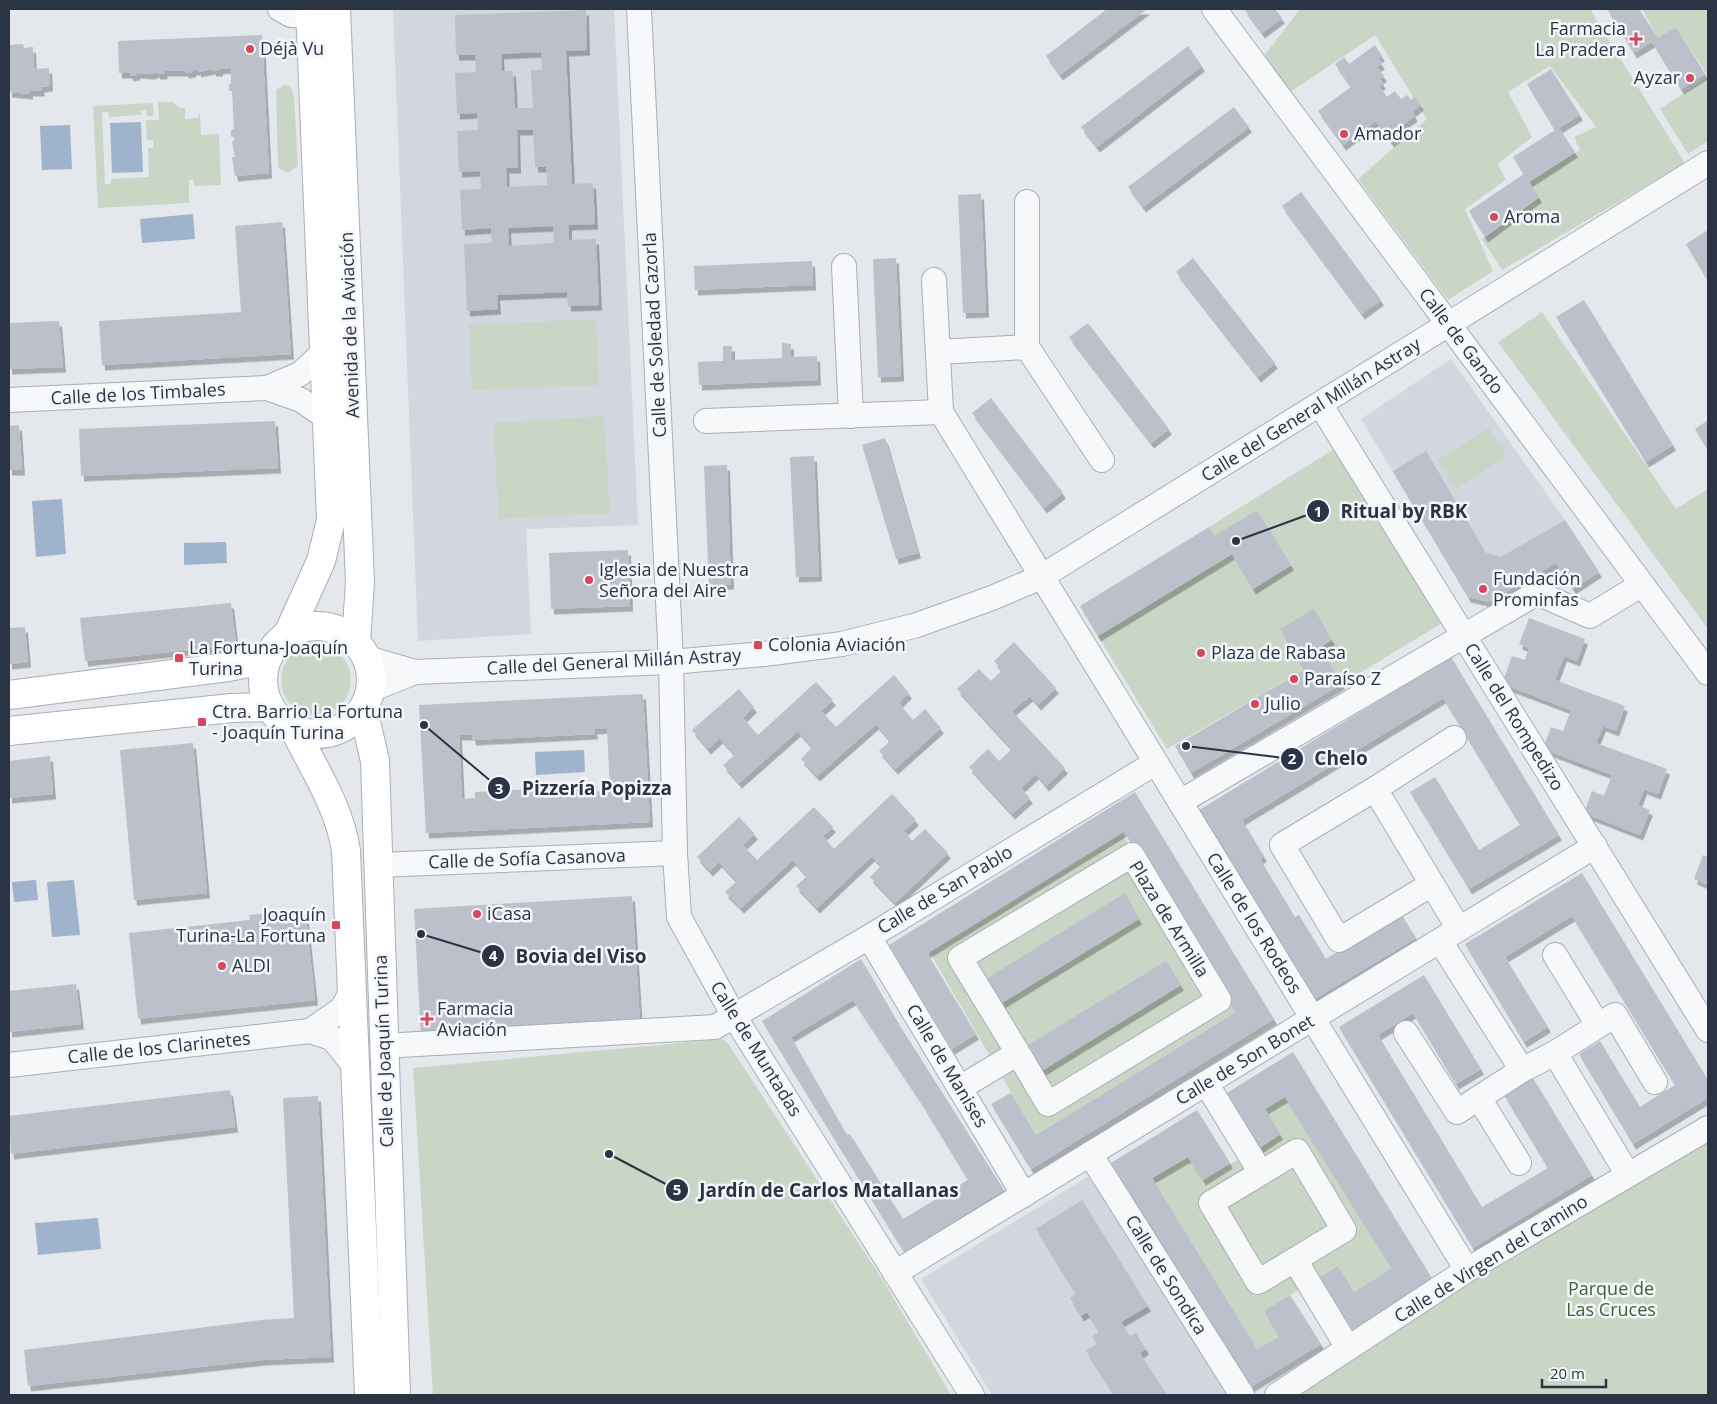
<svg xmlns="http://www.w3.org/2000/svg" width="1717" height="1404" font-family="'Open Sans',sans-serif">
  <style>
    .built { fill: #d2d6de }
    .green { fill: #c9d6c5 }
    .water { fill: #9fb4cc }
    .building { fill: #bbc0ca; fill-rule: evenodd; filter: url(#shadow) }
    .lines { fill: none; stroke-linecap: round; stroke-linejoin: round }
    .street-casing { stroke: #a9aeb7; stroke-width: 26 }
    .secondary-casing { stroke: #a9aeb7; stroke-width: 30 }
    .street { stroke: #f7f8fa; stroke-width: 24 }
    .secondary { stroke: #fff; stroke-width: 28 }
    .poi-dot { fill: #d1495b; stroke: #f4f6f9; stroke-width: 2 }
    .labels { text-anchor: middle; stroke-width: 5; stroke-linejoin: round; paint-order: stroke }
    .poi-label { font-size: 18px; fill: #2b3445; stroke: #f4f6f9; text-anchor: start }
    .street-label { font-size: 18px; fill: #2b3445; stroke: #f4f6f9 }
    .park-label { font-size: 18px; fill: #3f6138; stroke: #f4f6f9 }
    .leader { fill: none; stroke: #2b3445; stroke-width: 2 }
    .callout-dot { fill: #2b3445; stroke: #f4f6f9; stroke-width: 2 }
    .mark-label { font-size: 15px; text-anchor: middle; font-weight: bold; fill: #fff }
    .callout-label { font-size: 19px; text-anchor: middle; font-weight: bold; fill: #2b3445; stroke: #f4f6f9; stroke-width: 5; stroke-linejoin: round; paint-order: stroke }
  </style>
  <defs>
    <filter id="shadow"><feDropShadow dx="3" dy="5.5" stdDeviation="0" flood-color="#0004"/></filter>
  </defs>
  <rect width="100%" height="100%" fill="#e4e7ec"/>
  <g class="built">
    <polygon points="393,9 614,9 638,525 526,529 531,634 418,641"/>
    <polygon points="1451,359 1565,520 1599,572 1573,589 1556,563 1489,602 1468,597 1361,419"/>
    <polygon points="1089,1176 1228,1395 992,1395 921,1279"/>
  </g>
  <g class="green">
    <polygon points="1300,9 1594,9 1591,11 1685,163 1502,270 1482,239 1539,198 1529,182 1580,150 1574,137 1596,127 1550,66 1508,92 1532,137 1498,164 1506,180 1465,209 1493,271 1448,300 1358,179 1427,119 1375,35 1289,93 1264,56"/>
    <polygon points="1642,9 1708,9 1708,76 1676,27 1658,38"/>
    <polygon points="1708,77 1708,141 1688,154 1660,109"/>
    <polygon points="284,85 290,86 294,96 298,166 288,173 279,169 278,164 276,90"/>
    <polygon points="158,102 173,102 179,108 185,108 185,119 198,118 200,112 201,135 219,134 221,185 194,186 194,180 189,180 189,203 98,208 93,106 153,103 154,116 147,116 146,110 141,111 141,115 109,117 108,112 102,112 105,184 111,184 111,179 149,177 148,148 153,148 153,140 147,140 146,120 159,120"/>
    <polygon points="1542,312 1676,509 1708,489 1708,629 1498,342"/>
    <polygon points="596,319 599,385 472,390 469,325"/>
    <polygon points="604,416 610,513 499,519 493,423"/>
    <polygon points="1489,428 1507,456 1456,489 1438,460"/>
    <polygon points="1344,443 1452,617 1342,684 1320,647 1332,640 1314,610 1304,670 1167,749 1098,636 1232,554 1253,589 1291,566 1257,510 1214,536 1209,527"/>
    <circle cx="316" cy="680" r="35"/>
    <polygon points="1122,834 1236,1012 1036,1135 930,953"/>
    <polygon points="723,1039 729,1045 884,1282 951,1395 433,1395 413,1068"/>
    <polygon points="1285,1097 1392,1268 1354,1292 1338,1266 1264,1311 1279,1337 1257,1349 1152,1178 1188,1157 1203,1180 1280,1135 1265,1109"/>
    <polygon points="1708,1119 1708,1395 1297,1395"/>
  </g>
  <g class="water">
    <polygon points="141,122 143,172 112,173 110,123"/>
    <polygon points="70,125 72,169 42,170 40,126"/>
    <polygon points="193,214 195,239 142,243 140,219"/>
    <polygon points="62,499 66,554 36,557 32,501"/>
    <polygon points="226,542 227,563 184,565 184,543"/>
    <polygon points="584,750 585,772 536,775 535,752"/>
    <polygon points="36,880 38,900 14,902 12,882"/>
    <polygon points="74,880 80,935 52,937 47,882"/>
    <polygon points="98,1218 101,1249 38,1255 35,1223"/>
  </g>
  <g class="building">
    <polygon points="1107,9 1147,9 1060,75 1046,56"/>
    <polygon points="1244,9 1275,9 1282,18 1262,33"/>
    <polygon points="1607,9 1639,9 1658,38 1676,27 1705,74 1681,89 1652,42 1634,53"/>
    <path d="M586,10L587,50L566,51L572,184L593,183L595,224L569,225V240L596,239L599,305L568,306L567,292L497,295L498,309L467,311L464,244L492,243L491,228L462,230L460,190L481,189L480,171L459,172L457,131L478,130L477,113L457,114L455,73L476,72L475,55H456L455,15ZM541,52L542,70H531L533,108H515L513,71H502L501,54ZM517,130H533L535,167H546L547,185L507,187L506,168H518ZM553,226L554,243L509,246L508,228Z"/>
    <polygon points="262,35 269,173 235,176 232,157 235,157 232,142 234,141 234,137 231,137 231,130 234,129 232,91 229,91 229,84 231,84 231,68 220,69 220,71 213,71 213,69 198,72 198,70 193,70 193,72 186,73 185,71 165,71 164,74 157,74 157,72 152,74 137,73 137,75 130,76 130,73 119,73 118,41"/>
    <polygon points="23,44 24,48 33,47 34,69 49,68 50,86 41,87 42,91 30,91 30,94 9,92 9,45"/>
    <polygon points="1375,45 1382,56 1378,58 1382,64 1377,67 1384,76 1380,79 1383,84 1379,86 1387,97 1395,91 1401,99 1407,95 1411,100 1414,97 1421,105 1412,112 1415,116 1398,128 1402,134 1391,142 1376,121 1343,145 1318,111 1351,87 1335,64 1344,57 1349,64"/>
    <polygon points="1188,46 1202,66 1097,147 1081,127"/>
    <polygon points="1551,69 1580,115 1559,128 1575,152 1529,182 1539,197 1485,237 1469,211 1524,174 1513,157 1555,130 1527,84"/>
    <polygon points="1234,107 1249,127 1143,207 1128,187"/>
    <polygon points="1301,192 1381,300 1362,314 1282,206"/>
    <polygon points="981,194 986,312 963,313 958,195"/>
    <polygon points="282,222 291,354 102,365 99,321 241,312 235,226"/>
    <polygon points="1708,230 1708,281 1686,244"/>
    <polygon points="896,258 901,376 878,377 873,259"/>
    <polygon points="1193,258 1275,363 1258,377 1176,272"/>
    <polygon points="812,261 813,285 695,290 694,266"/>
    <polygon points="1584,300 1673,445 1646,462 1556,317"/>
    <polygon points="59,321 63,367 9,369 9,323"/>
    <polygon points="1088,323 1169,429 1151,443 1069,337"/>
    <polygon points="782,343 791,344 791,357 817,356 818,380 699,385 698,362 723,361 723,346 732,346 732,360 782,358"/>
    <polygon points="991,398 1063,493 1044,508 972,413"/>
    <polygon points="1708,420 1708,450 1695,429"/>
    <polygon points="275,421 278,468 81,476 79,429"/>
    <polygon points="19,425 22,470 9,470 9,426"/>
    <polygon points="885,438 918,553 896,559 862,445"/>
    <polygon points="1426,451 1486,553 1501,557 1565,520 1599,572 1573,589 1556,563 1489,602 1468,597 1393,471"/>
    <polygon points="814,456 819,576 796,577 790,457"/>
    <polygon points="727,465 731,584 709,585 704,466"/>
    <polygon points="1257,510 1291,565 1253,589 1232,554 1098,636 1080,606 1209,527 1214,536"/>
    <polygon points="628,550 630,606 551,609 549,553"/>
    <polygon points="231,603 236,645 85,661 80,618"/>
    <polygon points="1314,609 1332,640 1320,647 1342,684 1191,773 1175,746 1304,670 1280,629"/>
    <polygon points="1529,618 1585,639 1577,661 1564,656 1555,680 1625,706 1616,731 1603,726 1596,743 1667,769 1658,794 1644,789 1638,805 1650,810 1640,835 1584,813 1592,791 1604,796 1612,775 1543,749 1551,727 1563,731 1571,710 1502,684 1512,656 1525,660 1529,648 1519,644"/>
    <polygon points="25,627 28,662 9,664 9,628"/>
    <polygon points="1014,642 1056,688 1038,705 1030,696 1012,711 1065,768 1046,786 1036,774 1021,788 1030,798 1012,814 969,767 988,749 999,761 1012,749 957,689 979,669 991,681 1002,670 994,661"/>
    <polygon points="1451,657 1559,835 1469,889 1410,792 1435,777 1479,850 1520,825 1443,698 1242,820 1264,856 1260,859 1295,917 1299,915 1326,959 1401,914 1416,938 1313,1000 1199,810"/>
    <polygon points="894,675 909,693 899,703 913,720 925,709 941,728 895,769 879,751 890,741 876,724 817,776 801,759 812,747 798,731 739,783 723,765 735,755 720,738 708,749 692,730 739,689 754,707 743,718 758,735 816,682 833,700 821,711 836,727"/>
    <path d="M643,694L650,822L426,833L419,705ZM607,728L610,791L597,792V786L475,792V798L462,799L459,735H472L473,740L595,734L594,729Z"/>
    <polygon points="193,743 207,893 134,900 120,750"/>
    <polygon points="50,756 53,794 9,798 9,761"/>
    <polygon points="1135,792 1274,1019 1031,1169 991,1104 1011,1093 1036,1135 1236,1012 1124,831 927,953 976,1034 952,1049 889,945"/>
    <polygon points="892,794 916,820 904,831 912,841 925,829 948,853 895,903 870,877 881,866 872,856 817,908 796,886 807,876 793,860 741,908 725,892 737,881 719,862 710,871 697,857 739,817 755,834 743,845 757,860 814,807 833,827 823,836 834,849"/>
    <polygon points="1703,855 1708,857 1708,885 1694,879"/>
    <polygon points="1582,873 1708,1080 1708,1098 1633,1144 1579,1054 1600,1041 1640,1107 1675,1085 1572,916 1505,957 1548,1027 1524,1042 1465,944"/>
    <polygon points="1125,893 1139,919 997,1006 981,982"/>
    <polygon points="632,896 640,1024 421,1036 414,909"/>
    <polygon points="305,909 315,1000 138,1019 129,933 250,920 249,915"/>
    <path d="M861,959L900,1026L1004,1190L904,1252L762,1021ZM853,1000L920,1101L968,1180L903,1219L850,1134L847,1135L791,1037Z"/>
    <polygon points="1166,961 1181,985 1040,1072 1025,1047"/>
    <polygon points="1424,975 1481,1069 1456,1084 1413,1013 1378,1035 1482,1207 1548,1168 1504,1095 1533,1078 1592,1175 1473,1248 1339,1027"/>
    <polygon points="76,984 81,1024 9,1032 9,991"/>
    <polygon points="1293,1052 1433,1280 1344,1337 1313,1281 1338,1266 1354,1292 1392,1268 1285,1097 1265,1109 1280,1134 1254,1152 1222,1096"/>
    <polygon points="230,1090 235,1127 11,1154 9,1116"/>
    <polygon points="318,1096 331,1357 263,1360 28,1386 24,1350 261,1320 294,1318 283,1098"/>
    <polygon points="1197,1110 1230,1163 1203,1180 1188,1157 1152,1178 1257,1349 1279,1337 1264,1311 1290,1295 1321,1344 1249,1388 1111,1163"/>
    <polygon points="1082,1200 1148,1306 1121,1322 1130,1336 1136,1333 1146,1349 1140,1353 1167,1395 1114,1395 1086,1351 1097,1344 1092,1336 1099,1332 1087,1312 1081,1316 1070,1298 1076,1294 1036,1229"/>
  </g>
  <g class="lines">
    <defs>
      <g id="street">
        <polyline points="280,9 291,15 329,15"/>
        <polyline points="639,9 671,662 675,853 679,917 734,1016 972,1395"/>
        <polyline points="1214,9 1708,673"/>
        <polyline points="844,266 851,416"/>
        <polyline points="934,280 941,412 1467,1270"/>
        <polyline points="1027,347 1102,460"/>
        <polyline points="325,351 300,374 267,388 301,400 327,418"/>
        <polyline points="938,352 1027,347 1027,202"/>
        <polyline points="9,400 267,388"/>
        <polyline points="1320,404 1708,1030"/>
        <polyline points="706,421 941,412"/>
        <polyline points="367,658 415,672 671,662 764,654 842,644 917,625 992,598 1041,577 1708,163"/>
        <polyline points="370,690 415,672"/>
        <polyline points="1375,789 1454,738"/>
        <polyline points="1180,802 1537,593 1590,616 1641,585"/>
        <polyline points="378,865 675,853"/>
        <polyline points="1432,884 1339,940 1282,845 1375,789 1459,929"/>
        <polyline points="869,937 1024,1195"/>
        <polyline points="1440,941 1522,1070 1555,1053 1628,1175"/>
        <polyline points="1555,955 1598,1025"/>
        <polyline points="310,1031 342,1009 352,990"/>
        <polyline points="1406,1033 1457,1112 1522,1070"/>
        <polyline points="383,1046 715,1027 869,937 1155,763"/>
        <polyline points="1555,1053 1615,1015 1655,1082"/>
        <polyline points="9,1065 310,1031 332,1038 356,1068"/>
        <polyline points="1206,1083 1261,1173 1297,1151 1344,1230 1258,1282 1211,1203 1261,1173"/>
        <polyline points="960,1088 1018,1053 1048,1104 1219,1000 1132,855 960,958 1018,1053"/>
        <polyline points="1479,1098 1519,1163"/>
        <polyline points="1090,1154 1242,1395"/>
        <polyline points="1295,1260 1348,1348"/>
        <polyline points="895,1273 1595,846"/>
        <polyline points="1277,1395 1467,1270 1708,1128"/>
      </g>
      <g id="secondary">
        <polyline points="336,9 360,582 356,642"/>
        <circle cx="317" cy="680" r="54"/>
        <polyline points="288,634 321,561 331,520 310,9"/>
        <polyline points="9,695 228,667 266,660"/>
        <polyline points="363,709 375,761 396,1395"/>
        <path d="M294,729C313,767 340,808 346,851L369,1395"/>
        <polyline points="9,731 232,708 269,707"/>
      </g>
    </defs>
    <use href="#street" class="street-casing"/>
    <use href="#secondary" class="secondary-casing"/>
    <use href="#street" class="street"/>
    <use href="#secondary" class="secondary"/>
  </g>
  <g class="poi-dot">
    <path d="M1633.5 31.5h5v5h5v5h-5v5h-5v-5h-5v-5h5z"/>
    <circle cx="250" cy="49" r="5"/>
    <circle cx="1690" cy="78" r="5"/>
    <circle cx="1344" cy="134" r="5"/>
    <circle cx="1494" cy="217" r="5"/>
    <circle cx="589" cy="580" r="5"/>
    <circle cx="1483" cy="589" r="5"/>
    <rect x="753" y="640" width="10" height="10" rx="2.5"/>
    <circle cx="1201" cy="653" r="5"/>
    <rect x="174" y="653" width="10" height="10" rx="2.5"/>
    <circle cx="1294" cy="679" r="5"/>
    <circle cx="1255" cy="704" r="5"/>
    <rect x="197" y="717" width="10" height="10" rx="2.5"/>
    <circle cx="477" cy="914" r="5"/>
    <rect x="331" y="920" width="10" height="10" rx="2.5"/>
    <circle cx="222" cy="966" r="5"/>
    <path d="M424.5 1011.5h5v5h5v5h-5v5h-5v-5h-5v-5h5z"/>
  </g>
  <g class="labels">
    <g class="poi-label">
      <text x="1626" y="35" text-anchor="end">Farmacia<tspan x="1626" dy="21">La Pradera</tspan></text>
      <text x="260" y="55">Déjà Vu</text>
      <text x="1680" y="84" text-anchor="end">Ayzar</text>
      <text x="1354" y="140">Amador</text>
      <text x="1504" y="223">Aroma</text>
      <text x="599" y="576">Iglesia de Nuestra<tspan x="599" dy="21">Señora del Aire</tspan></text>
      <text x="1493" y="585">Fundación<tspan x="1493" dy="21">Prominfas</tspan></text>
      <text x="768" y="651">Colonia Aviación</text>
      <text x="189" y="654">La Fortuna-Joaquín<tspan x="189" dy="21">Turina</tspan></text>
      <text x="1211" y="659">Plaza de Rabasa</text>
      <text x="1304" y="685">Paraíso Z</text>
      <text x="1265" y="710">Julio</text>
      <text x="212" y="718">Ctra. Barrio La Fortuna<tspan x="212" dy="21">- Joaquín Turina</tspan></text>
      <text x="487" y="920">iCasa</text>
      <text x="326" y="921" text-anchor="end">Joaquín<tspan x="326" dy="21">Turina-La Fortuna</tspan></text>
      <text x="232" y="972">ALDI</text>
      <text x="437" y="1015">Farmacia<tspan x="437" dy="21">Aviación</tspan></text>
    </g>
    <g class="street-label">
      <text transform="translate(350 325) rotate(-92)" y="6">Avenida de la Aviación</text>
      <text transform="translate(655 335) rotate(-93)" y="6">Calle de Soledad Cazorla</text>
      <text transform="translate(1461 341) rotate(53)" y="6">Calle de Gando</text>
      <text transform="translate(138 394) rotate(-3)" y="6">Calle de los Timbales</text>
      <text transform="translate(1311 410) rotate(-32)" y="6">Calle del General Millán Astray</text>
      <text transform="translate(614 662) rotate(-3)" y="6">Calle del General Millán Astray</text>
      <text transform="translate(1514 717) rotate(58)" y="6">Calle del Rompedizo</text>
      <text transform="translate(527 859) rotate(-2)" y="6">Calle de Sofía Casanova</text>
      <text transform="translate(945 890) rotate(-31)" y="6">Calle de San Pablo</text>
      <text transform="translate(1169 919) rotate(58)" y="6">Plaza de Armilla</text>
      <text transform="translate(1254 923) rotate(58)" y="6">Calle de los Rodeos</text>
      <text transform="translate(159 1048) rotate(-6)" y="6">Calle de los Clarinetes</text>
      <text transform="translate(756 1049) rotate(58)" y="6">Calle de Muntadas</text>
      <text transform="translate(384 1051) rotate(-92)" y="6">Calle de Joaquín Turina</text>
      <text transform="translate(1245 1060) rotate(-31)" y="6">Calle de Son Bonet</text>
      <text transform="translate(947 1066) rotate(59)" y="6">Calle de Manises</text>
      <text transform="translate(1491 1259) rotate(-32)" y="6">Calle de Virgen del Camino</text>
      <text transform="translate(1166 1275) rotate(58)" y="6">Calle de Sondica</text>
    </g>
    <g class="park-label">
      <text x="1611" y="1295">Parque de<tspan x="1611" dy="21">Las Cruces</tspan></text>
    </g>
  </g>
  <path class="leader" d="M1236 541L1318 511M1186 746L1292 759M424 725L499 788M421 934L493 956M609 1154L677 1190"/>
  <g class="callout-dot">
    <circle cx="1236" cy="541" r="5"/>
    <circle cx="1186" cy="746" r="5"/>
    <circle cx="424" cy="725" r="5"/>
    <circle cx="421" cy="934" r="5"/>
    <circle cx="609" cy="1154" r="5"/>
    <circle cx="1318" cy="511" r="12"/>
    <circle cx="1292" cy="759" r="12"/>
    <circle cx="499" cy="788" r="12"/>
    <circle cx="493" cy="956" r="12"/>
    <circle cx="677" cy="1190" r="12"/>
  </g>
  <g class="mark-label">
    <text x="1318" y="517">1</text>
    <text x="1292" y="764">2</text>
    <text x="499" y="794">3</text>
    <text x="493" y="961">4</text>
    <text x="677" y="1195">5</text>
  </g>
  <g class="callout-label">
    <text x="1404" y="518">Ritual by RBK</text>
    <text x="1341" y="765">Chelo</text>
    <text x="597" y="795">Pizzería Popizza</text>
    <text x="581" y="963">Bovia del Viso</text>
    <text x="829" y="1197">Jardín de Carlos Matallanas</text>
  </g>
  <rect width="1717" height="1404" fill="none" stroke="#2b3445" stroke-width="20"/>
  <path d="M1542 1379v8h64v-8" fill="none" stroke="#2b3445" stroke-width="2.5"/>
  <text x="1550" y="1379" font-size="15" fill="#2b3445" stroke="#f4f6f9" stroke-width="4" paint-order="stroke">20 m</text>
</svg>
